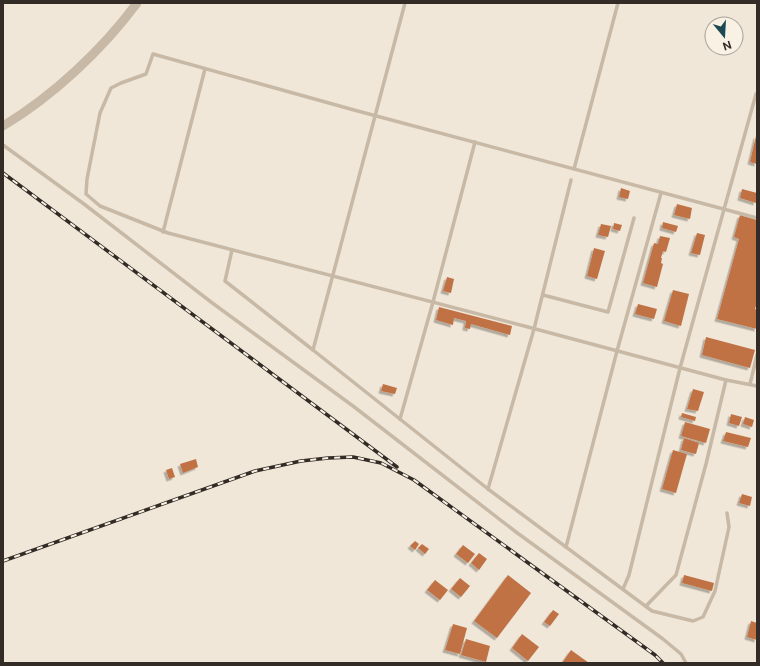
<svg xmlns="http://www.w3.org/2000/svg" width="760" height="666" font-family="'Public Sans',sans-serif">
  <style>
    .building { fill: #c17245; filter: url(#shadow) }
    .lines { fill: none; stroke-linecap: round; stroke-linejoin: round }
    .service { stroke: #c7b9a5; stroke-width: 3.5 }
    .tertiary { stroke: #c7b9a5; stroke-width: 9 }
    .rail-casing { stroke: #332c26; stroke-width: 3.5 }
    .rail { stroke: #f8f1e4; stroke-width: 2; stroke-dasharray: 6; stroke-linecap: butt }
  </style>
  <defs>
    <filter id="shadow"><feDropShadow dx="-2.5" dy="2.5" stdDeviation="0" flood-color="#0004"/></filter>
  </defs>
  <rect width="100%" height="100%" fill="#f0e7d8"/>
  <g class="building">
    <polygon points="756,136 757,136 757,164 750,162"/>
    <polygon points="621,188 630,191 628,199 619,197"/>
    <polygon points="742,189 757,193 756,203 740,198"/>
    <polygon points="677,204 692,208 690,219 674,215"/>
    <polygon points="740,215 757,220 757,303 755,309 757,310 757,329 717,319 739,239 734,237"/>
    <polygon points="663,222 678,226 676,232 662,228"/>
    <polygon points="614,223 622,225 620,231 613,229"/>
    <polygon points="601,224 611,226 608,237 598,235"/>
    <polygon points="697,233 705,235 700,255 691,253"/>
    <polygon points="660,236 670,238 666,252 663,251 661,258 662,258 661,263 663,264 657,287 643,283 654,243 658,244"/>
    <polygon points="594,248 605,251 597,279 587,276"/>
    <polygon points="447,277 454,279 451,293 443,291"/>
    <polygon points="673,290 689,294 681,326 664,321"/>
    <polygon points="638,304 657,309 654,319 635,314"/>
    <polygon points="439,307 512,326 510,335 471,324 470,329 465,328 466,321 454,318 453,325 436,320"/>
    <polygon points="706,337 755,350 750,368 702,355"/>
    <polygon points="383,384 397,388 395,394 381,391"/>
    <polygon points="693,389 704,392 698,411 687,409"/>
    <polygon points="682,413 696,417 695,421 681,417"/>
    <polygon points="731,414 742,417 739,426 729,423"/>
    <polygon points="745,417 754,420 752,427 743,424"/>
    <polygon points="685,422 710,429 706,443 681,436"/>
    <polygon points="726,432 751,438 748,447 723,441"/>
    <polygon points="684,438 699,443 696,454 681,450"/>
    <polygon points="673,450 687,454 676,493 662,489"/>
    <polygon points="196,459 198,467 183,473 180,464"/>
    <polygon points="172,468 175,477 169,479 166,470"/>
    <polygon points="742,494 752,497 750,506 739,503"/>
    <polygon points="415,541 419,544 415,550 410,546"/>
    <polygon points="422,544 429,549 425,554 418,548"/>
    <polygon points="463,545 475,554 468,563 456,554"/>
    <polygon points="479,553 487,559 479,570 471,563"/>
    <polygon points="508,575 531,593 497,638 474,621"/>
    <polygon points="684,575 714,583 712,591 682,583"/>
    <polygon points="460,578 470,586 461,597 451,589"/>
    <polygon points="435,580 448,590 440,600 427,590"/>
    <polygon points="553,610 559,614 550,626 544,622"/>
    <polygon points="751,621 757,623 757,640 747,637"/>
    <polygon points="453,624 467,628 460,654 445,650"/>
    <polygon points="522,634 539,647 528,661 512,648"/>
    <polygon points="466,639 490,646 486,662 461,655"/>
    <polygon points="571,650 589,663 562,663"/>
  </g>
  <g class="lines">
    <g class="service">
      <polyline points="405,3 313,350 488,489 652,611 693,621 703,617 715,591 729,527 727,513"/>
      <polyline points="3,145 84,204 211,302 353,406 516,532 663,639 681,654 686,663"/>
      <polyline points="574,169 618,3"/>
      <polyline points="163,232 205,69"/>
      <polyline points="232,250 225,281 313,350"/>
      <polyline points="543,295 608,312 634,218"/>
      <polyline points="726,380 528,327 168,233 100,206 86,194 87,179 100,113 111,88 121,83 146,74 153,54 354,110 757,218"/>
      <polyline points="750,384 757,355"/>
      <polyline points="400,419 433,302 475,142"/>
      <polyline points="488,489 534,329 571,180"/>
      <polyline points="566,547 617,351 661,193"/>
      <polyline points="623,589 629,575 680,368 756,94 757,95"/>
      <polyline points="646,606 676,575 706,464 726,380 757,386"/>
    </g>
    <path class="tertiary" d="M3,126C53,96 102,50 137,3"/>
    <defs>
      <g id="rail">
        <polyline points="3,173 397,467"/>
        <polyline points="3,561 255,471 301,461 328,458 353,457 381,463 414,480 655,655 663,663"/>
      </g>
    </defs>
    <use href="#rail" class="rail-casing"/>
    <use href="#rail" class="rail"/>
  </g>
  <rect width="760" height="666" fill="none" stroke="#332c26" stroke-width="8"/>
  <g transform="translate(724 36) rotate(162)"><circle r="19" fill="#f8f1e4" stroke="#a9a298"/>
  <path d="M0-3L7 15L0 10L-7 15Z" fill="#1e4953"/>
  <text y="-6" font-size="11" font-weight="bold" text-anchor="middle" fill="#332c26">N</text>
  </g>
</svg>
